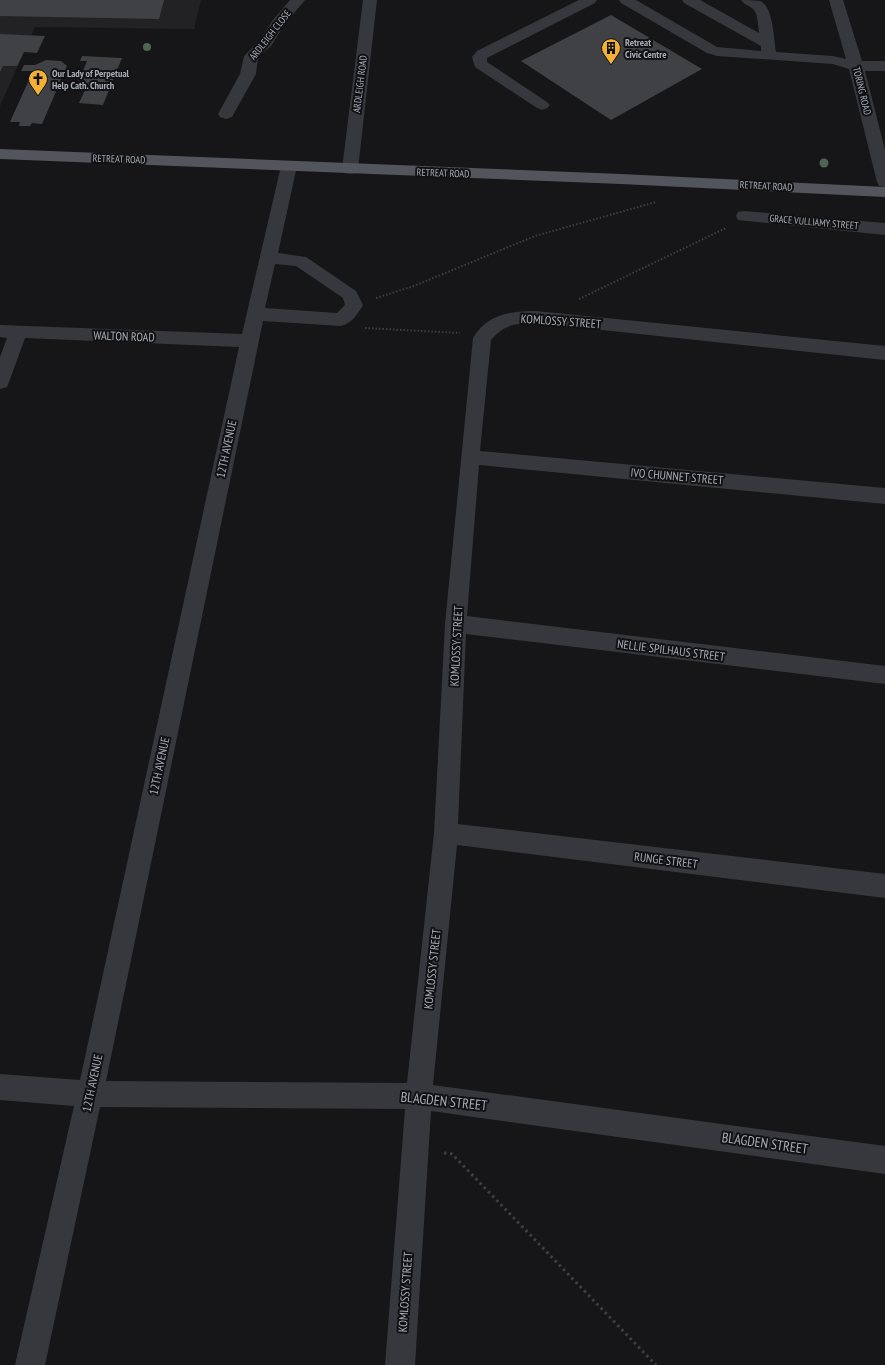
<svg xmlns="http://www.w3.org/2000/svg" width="885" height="1365" viewBox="0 0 885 1365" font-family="'PT Sans Narrow',sans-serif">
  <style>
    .built { fill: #222225 }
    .building { fill: #404145 }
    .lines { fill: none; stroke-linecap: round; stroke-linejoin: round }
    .path-far1 { stroke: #3d3f44; stroke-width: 2; stroke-dasharray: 1.5 2; stroke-linecap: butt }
    .path { stroke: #3d3f44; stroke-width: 3; stroke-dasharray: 2.5 3.5; stroke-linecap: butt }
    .minor { fill: #37383d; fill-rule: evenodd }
    .major { fill: #53555c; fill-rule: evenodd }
    .tree { fill: #506452 }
    .labels { text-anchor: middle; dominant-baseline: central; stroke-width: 4; stroke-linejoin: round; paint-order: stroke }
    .far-street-label { font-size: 10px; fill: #a8adb8; stroke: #111113 }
    .far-poi-label { font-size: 10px; font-weight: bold; fill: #a8adb8; stroke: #111113; text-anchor: start }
    .street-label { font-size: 12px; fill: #a8adb8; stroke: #111113 }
    .near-street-label { font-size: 14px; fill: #a8adb8; stroke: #111113 }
  </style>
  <rect width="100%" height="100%" fill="#161618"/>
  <path class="built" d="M0 0H201L194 29 35 27 0 106Z"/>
  <g class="building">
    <path d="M0 0H164L159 19 0 16Z"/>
    <path d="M611 15 702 69 611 120 521 61Z"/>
    <path d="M0 34 45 36 37 53 24 52 17 66H3L0 72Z"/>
    <path d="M82 56 122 58 103 105 79 103 85 90H75L87 61H80Z"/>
    <path d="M46 60 61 61 67 66 42 124 32 123 30 126H19L20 122H10L33 71H21L24 65H35Z"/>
  </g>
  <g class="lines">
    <g class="path-far1">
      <path d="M376 298 414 286 535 236 656 202"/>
      <path d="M579 299 726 228"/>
      <path d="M365 328 460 333"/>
    </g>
    <path class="path" d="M444 1153 452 1154 656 1365"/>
    <g class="minor">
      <path d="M290 0H305L284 25 271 46 258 57 256 74 232 117 226 119 220 117 218 114 240 74 244 56 260 40 273 20Z"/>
      <path d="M363 0H377L358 169 356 173 350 174 344 173 342 169Z"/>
      <path d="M579 0H597L595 3 487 58V62L547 102 550 105 547 108 542 110 537 108 475 67 472 57 477 51Z"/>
      <path d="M619 0H636L717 47 761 51V46L684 3 682 0H700L759 33C758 25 758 12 752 8 747 5 744 4 741 0 747 0 754 0 760 1 773 5 774 40 776 52L833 56 846 59 829 0H843L862 61H885V71H865L885 150V187L879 186 877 182 849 69 833 64 717 56 707 53 621 3Z"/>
      <path d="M289 161 295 162 297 166 278 253 306 257 356 291 363 305C357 315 352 323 341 326L263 321 106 1081 407 1083 434 833 445 624 473 338C487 314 510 311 536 311L885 346V360L536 323C515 324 506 323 491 340L480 451 885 488V504L479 465 467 616 885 666V684L466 634 458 824 885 874V898L457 845 433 1085 885 1146V1174L431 1111 415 1365H385L405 1109 100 1107 45 1365H15L74 1106 0 1100V1074L80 1080 239 347 25 338 9 382 7 387 0 389V357L7 338 0 337V325L242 334 281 166 283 162ZM275 264 296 266 343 298 345 305 337 313 265 308Z"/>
      <path d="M744 211 885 223V235L738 220 736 216 738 212Z"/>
    </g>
    <path class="major" d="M0 149 621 174 885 187V197L621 184 0 159Z"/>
  </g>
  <g class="tree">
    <circle cx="147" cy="47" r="4"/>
    <circle cx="824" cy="163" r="4.5"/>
  </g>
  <defs>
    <symbol id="building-pin" viewBox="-11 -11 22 30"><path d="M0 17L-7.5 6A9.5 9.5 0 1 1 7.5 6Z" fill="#f2b134" stroke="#111113"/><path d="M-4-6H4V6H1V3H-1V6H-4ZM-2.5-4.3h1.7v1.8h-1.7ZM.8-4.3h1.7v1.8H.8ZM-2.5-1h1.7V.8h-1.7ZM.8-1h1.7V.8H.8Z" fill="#111"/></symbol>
    <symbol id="church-pin" viewBox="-11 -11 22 30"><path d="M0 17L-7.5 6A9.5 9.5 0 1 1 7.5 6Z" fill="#f2b134" stroke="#111113"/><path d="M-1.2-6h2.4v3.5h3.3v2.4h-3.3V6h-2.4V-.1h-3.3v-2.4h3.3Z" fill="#111"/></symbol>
  </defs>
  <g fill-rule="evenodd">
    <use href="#building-pin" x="600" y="37" width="22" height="30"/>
    <use href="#church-pin" x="27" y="68" width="22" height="30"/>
  </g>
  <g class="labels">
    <g class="far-street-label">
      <text transform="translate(270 35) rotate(-52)">ARDLEIGH CLOSE</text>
      <text transform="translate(360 84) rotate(-83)">ARDLEIGH ROAD</text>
      <text transform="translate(862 91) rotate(76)">TORING ROAD</text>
      <text transform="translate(119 159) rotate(2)">RETREAT ROAD</text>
      <text transform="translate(443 173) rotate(2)">RETREAT ROAD</text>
      <text transform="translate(766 186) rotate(3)">RETREAT ROAD</text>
      <text transform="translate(814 222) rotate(5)">GRACE VULLIAMY STREET</text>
    </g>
    <g class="far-poi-label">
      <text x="625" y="42">Retreat<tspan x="625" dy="12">Civic Centre</tspan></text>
      <text x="52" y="73">Our Lady of Perpetual<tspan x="52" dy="12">Help Cath. Church</tspan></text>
    </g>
    <g class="street-label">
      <text transform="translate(561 321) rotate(4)">KOMLOSSY STREET</text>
      <text transform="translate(124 336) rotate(2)">WALTON ROAD</text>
      <text transform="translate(226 449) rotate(-78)">12TH AVENUE</text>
      <text transform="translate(677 476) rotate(5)">IVO CHUNNET STREET</text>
      <text transform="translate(456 646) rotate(-87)">KOMLOSSY STREET</text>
      <text transform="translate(671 650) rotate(7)">NELLIE SPILHAUS STREET</text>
      <text transform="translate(159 766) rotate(-78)">12TH AVENUE</text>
      <text transform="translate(666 860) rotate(7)">RUNGE STREET</text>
      <text transform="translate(432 969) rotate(-84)">KOMLOSSY STREET</text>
      <text transform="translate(92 1083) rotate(-78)">12TH AVENUE</text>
      <text transform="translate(405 1292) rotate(-86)">KOMLOSSY STREET</text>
    </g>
    <g class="near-street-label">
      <text transform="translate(444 1101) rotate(6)">BLAGDEN STREET</text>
      <text transform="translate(765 1143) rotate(8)">BLAGDEN STREET</text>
    </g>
  </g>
</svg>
